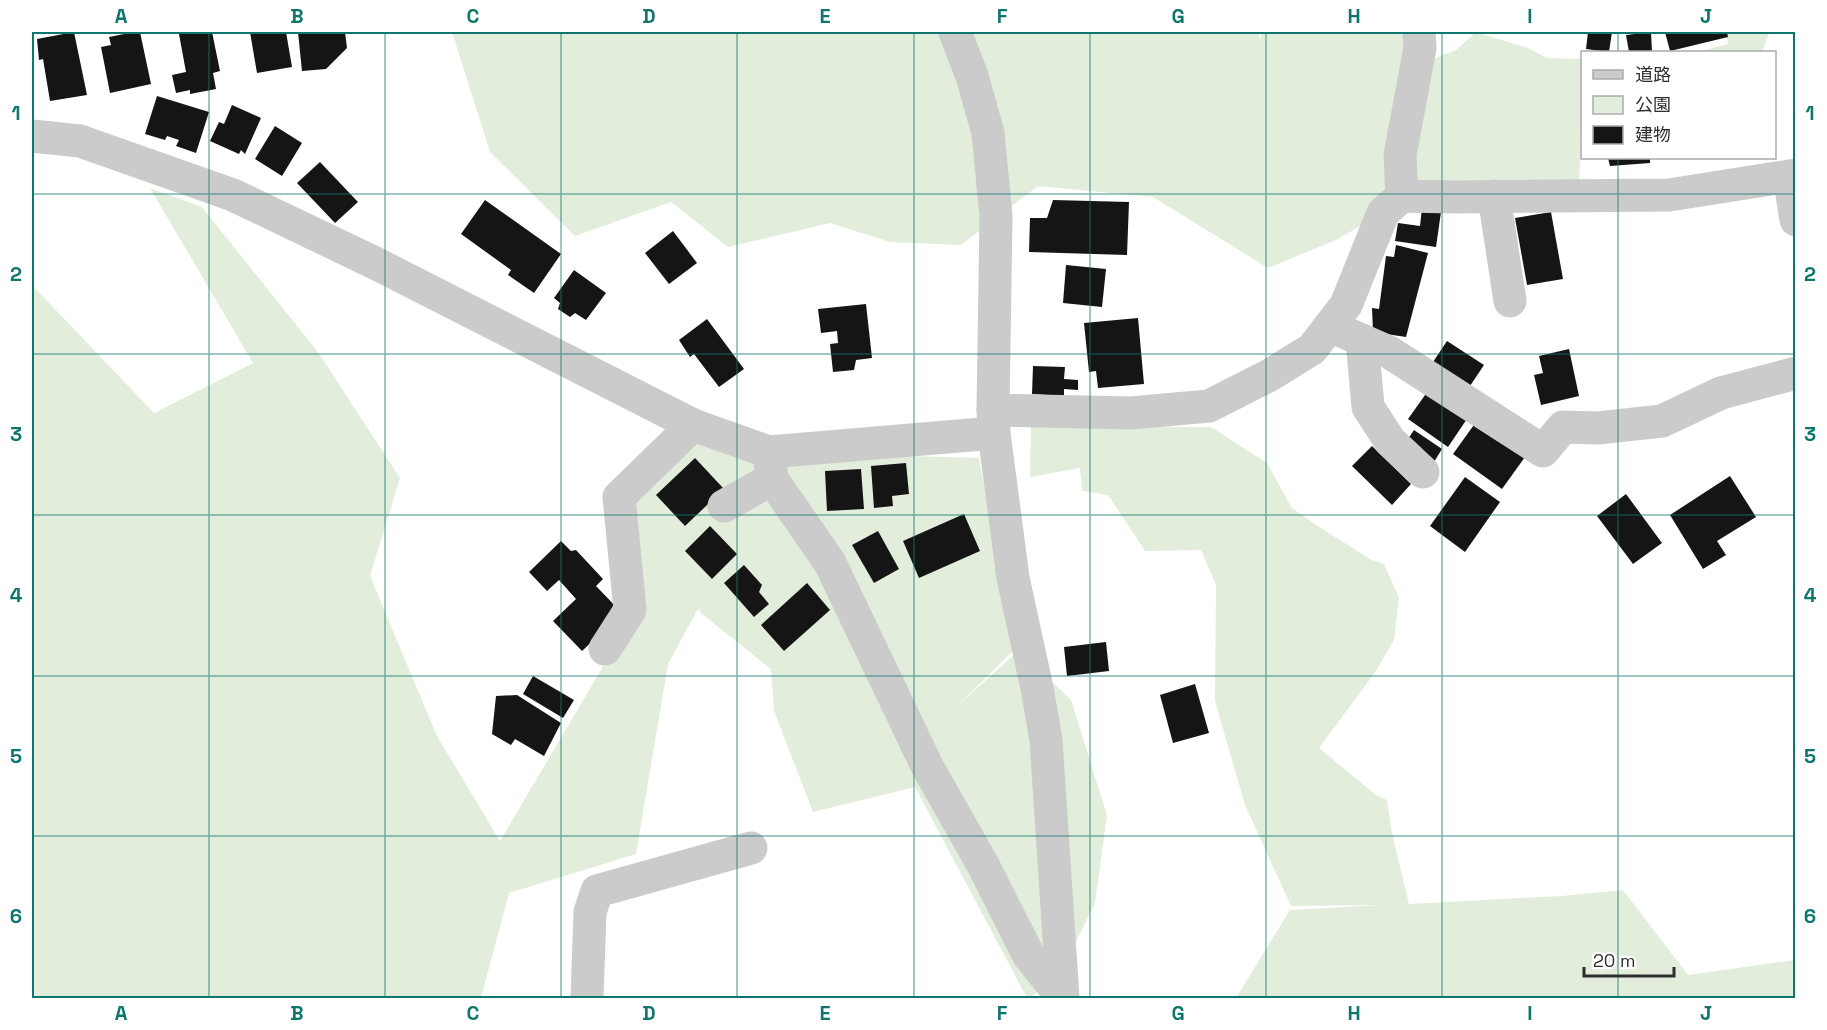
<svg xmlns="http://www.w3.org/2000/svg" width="1827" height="1030" viewBox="0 0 1827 1030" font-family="'Space Grotesk','Noto Sans JP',sans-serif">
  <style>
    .green { fill: #e2eddb }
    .building { fill: #151515 }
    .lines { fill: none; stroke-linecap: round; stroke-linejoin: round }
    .minor { stroke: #cbcbcb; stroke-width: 33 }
    .grid { fill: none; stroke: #0f766e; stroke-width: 1.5; stroke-opacity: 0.55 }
    .neatline { fill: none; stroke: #0f766e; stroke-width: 2 }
    .grid-label { font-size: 20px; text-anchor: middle; font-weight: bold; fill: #0f766e }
  </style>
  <rect width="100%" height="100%" fill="#fff"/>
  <g class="green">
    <path d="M452 32H1258L1262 44 1260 32H1420L1383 213 1336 240 1268 268 1153 197 1038 186 961 245 890 242 830 223 728 247 671 202 575 236 490 152Z"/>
    <path d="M1476 32 1528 48 1547 58 1582 59V124H1581L1579 193H1403L1422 63 1456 50Z"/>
    <path d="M1726 32H1769V34L1762 52H1698L1728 44Z"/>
    <path d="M150 188 202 207 318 352 400 478 370 576 437 736 500 841 601 670 637 608 621 494 688 429 769 452 979 458 1015 649 954 709 1019 650 1071 700 1107 815 1095 903 1061 972 1030 998H1027L915 787 813 812 774 711 771 669 702 614 698 609 668 664 636 854 509 893 481 998H32V285L154 413 253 363Z"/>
    <path d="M1031 426 1211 427 1267 463 1292 508 1313 523 1370 559 1384 564 1399 598 1394 640 1376 671 1319 748 1376 795 1387 800 1392 833 1409 904 1561 896 1623 890 1688 975 1795 960V998H1236L1290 910 1380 905 1291 906 1245 805 1215 701 1216 585 1201 550 1145 551 1108 495 1082 491 1080 468 1030 477Z"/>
  </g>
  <g class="building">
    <path d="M74 32 87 95 50 101 43 59 39 60 37 39Z"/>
    <path d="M134 32H140L151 84 110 93 101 47 111 45 109 37Z"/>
    <path d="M191 32H212L220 71 213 73 216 89 190 94V90L176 93 172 75 186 72 179 34Z"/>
    <path d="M250 32H286L292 67 257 73Z"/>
    <path d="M298 32H345L347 48 326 69 302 71Z"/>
    <path d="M1588 32H1612L1609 52 1586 49Z"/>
    <path d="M1651 32 1652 52H1629L1626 35Z"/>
    <path d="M1665 32H1727L1728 37 1670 51Z"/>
    <path d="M157 96 209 112 196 153 176 146 179 140 167 136 165 140 145 134Z"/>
    <path d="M232 105 261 118 245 154 241 150 239 154 210 141 219 122 224 124Z"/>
    <path d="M275 126 302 143 282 176 255 159Z"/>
    <path d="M1608 158H1650V163L1610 166Z"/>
    <path d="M320 162 358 202 335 223 297 183Z"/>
    <path d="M485 200 561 254 534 293 508 275 511 270 461 234Z"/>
    <path d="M1053 200 1129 202 1127 255 1029 252 1030 218H1047Z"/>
    <path d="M1422 208 1441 212 1436 247 1395 241 1398 223 1420 226Z"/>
    <path d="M1551 212 1563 279 1527 285 1515 218Z"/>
    <path d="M673 231 697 263 669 284 645 253Z"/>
    <path d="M1396 245 1428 253 1406 337 1373 332 1372 308 1379 309 1386 256 1394 257Z"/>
    <path d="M1066 265 1106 269 1102 307 1063 303Z"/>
    <path d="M574 270 606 293 586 320 575 313 570 317 558 309 560 303 554 298Z"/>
    <path d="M866 304 872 358 856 360 854 370 833 372 830 344 838 343 837 331 821 333 818 309Z"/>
    <path d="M1138 318 1144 384 1098 388 1096 371 1089 372 1084 323Z"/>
    <path d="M707 319 744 369 719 387 694 354 690 357 679 340Z"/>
    <path d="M1447 341 1484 365 1470 386 1433 362Z"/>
    <path d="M1569 349 1579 396 1541 405 1534 375 1543 373 1539 356Z"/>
    <path d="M1033 366 1065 367 1064 379 1078 380V390L1064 389V396L1032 394Z"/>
    <path d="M1430 388 1469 416 1448 447 1408 419Z"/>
    <path d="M1476 422 1525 457 1502 489 1453 454Z"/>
    <path d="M1414 430 1442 449 1434 462 1406 442Z"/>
    <path d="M1372 446 1411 484 1392 505 1352 466Z"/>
    <path d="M695 458 724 489 685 526 656 495Z"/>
    <path d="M906 463 909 494 892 496 893 506 874 508 871 466Z"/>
    <path d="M861 469 864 509 827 511 825 471Z"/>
    <path d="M1730 476 1756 517 1717 541 1726 555 1703 569 1670 515Z"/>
    <path d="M1465 477 1500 502 1465 552 1430 526Z"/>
    <path d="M1626 494 1662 543 1633 564 1597 516Z"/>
    <path d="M964 514 980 551 919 578 903 541Z"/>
    <path d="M710 526 737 554 712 579 685 551Z"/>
    <path d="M878 531 899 569 874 583 852 545Z"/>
    <path d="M561 541 571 551 576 550 603 579 596 586 622 613 582 651 553 621 576 599 559 580 547 591 529 572Z"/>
    <path d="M744 565 762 585 759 592 769 604 754 617 724 583Z"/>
    <path d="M807 583 830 610 784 651 761 625Z"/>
    <path d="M1106 642 1109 671 1067 676 1064 647Z"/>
    <path d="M533 676 574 700 563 718 523 694Z"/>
    <path d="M1195 684 1209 733 1173 743 1160 695Z"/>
    <path d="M517 695 561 723 544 756 515 739 511 745 492 734 496 696Z"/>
  </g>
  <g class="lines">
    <g class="minor">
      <path d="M955 32 972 76 988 133 996 216 993 410 994 433 1013 578 1037 688 1046 740 1063 998"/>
      <path d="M32 136 80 141 233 195 377 264 693 425 769 452 994 433"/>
      <path d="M1789 176 1796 220"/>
      <path d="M1402 196 1400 155 1420 48 1419 32"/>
      <path d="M1494 196 1510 301"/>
      <path d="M1330 326 1389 352 1543 451 1563 427 1598 428 1662 421 1721 393 1796 373"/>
      <path d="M1362 340 1368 407 1390 441 1423 472"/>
      <path d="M993 410 1131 413 1209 406 1270 375 1312 349 1346 305 1383 213 1402 196 1453 197 1669 195 1796 175"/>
      <path d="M769 452 772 479 830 563 927 766 983 865 1029 956 1062 997 1061 998"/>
      <path d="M724 506 772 479"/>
      <path d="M605 649 630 610 619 497 693 425"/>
      <path d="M587 998 590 912 597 891 751 848"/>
    </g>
  </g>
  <path class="grid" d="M209 32V998M385 32V998M561 32V998M737 32V998M914 32V998M1090 32V998M1266 32V998M1442 32V998M1618 32V52M1618 158V998M32 194H1796M32 354H1796M32 515H1796M32 676H1796M32 836H1796"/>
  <rect width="1827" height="1030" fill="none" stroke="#ffffff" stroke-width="66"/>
  <rect x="1581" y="51" width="195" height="108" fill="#ffffff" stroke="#ababab" stroke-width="1.5"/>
  <rect x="1593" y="70" width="30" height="9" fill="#cbcbcb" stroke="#ababab" stroke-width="1.5"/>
  <text x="1635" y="81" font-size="18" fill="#2e2e2e">道路</text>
  <rect x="1593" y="96" width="30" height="18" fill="#e2eddb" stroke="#ababab" stroke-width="1.5"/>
  <text x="1635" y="111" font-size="18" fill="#2e2e2e">公園</text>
  <rect x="1593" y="126" width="30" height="18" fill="#151515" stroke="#ababab" stroke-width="1.5"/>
  <text x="1635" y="141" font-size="18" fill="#2e2e2e">建物</text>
  <path d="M1584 967v9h90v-9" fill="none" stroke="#2e2e2e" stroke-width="3"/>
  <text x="1593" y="967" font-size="18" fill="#2e2e2e" stroke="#ffffff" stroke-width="4.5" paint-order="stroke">20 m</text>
  <rect x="33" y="33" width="1761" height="964" class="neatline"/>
  <g class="grid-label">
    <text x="121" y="23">A</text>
    <text x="297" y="23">B</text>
    <text x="473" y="23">C</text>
    <text x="649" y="23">D</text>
    <text x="825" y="23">E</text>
    <text x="1002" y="23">F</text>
    <text x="1178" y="23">G</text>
    <text x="1354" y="23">H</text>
    <text x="1530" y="23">I</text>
    <text x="1706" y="23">J</text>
    <text x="16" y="120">1</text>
    <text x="1810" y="120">1</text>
    <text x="16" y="281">2</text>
    <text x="1810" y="281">2</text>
    <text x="16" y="441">3</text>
    <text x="1810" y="441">3</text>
    <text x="16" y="602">4</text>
    <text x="1810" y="602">4</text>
    <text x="16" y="763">5</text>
    <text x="1810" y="763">5</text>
    <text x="16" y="923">6</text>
    <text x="1810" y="923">6</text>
    <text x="121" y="1020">A</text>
    <text x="297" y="1020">B</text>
    <text x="473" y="1020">C</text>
    <text x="649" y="1020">D</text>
    <text x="825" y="1020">E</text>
    <text x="1002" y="1020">F</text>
    <text x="1178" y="1020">G</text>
    <text x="1354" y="1020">H</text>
    <text x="1530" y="1020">I</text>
    <text x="1706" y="1020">J</text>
  </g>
</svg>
